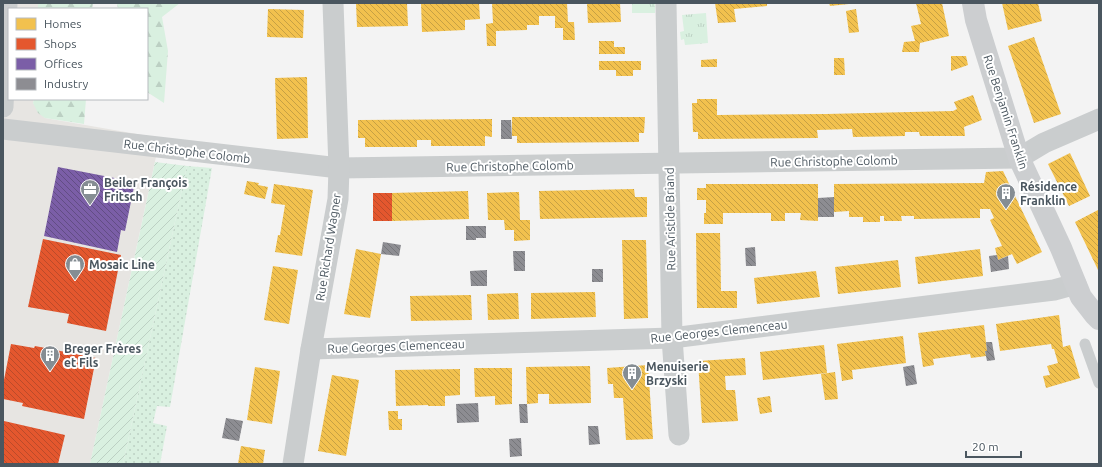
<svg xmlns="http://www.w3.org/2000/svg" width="1102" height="467" viewBox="0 0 1102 467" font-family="Ubuntu,sans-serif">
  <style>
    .commercial { fill: #e7e5e2 }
    .grass { fill: url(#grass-dots) }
    .forest { fill: url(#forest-firs) }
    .park { fill: url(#park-tufts) }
    .garden { fill: url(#garden-furrows) }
    .homes { fill: url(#homes-back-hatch) }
    .shops { fill: url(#shops-back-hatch) }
    .offices { fill: url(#offices-back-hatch) }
    .industry { fill: url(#industry-back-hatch) }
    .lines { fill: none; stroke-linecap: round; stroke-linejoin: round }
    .lane { stroke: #cacdce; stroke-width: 11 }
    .street { stroke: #cacdce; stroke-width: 21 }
    .secondary { stroke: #ccced0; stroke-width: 22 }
    .labels { text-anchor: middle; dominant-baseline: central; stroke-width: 4; stroke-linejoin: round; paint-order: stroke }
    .street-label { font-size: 12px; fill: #4a565f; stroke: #fff }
    .poi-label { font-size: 12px; font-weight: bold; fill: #4a565f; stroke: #fff; text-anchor: start }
  </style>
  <defs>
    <pattern id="grass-dots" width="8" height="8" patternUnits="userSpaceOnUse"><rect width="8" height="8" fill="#d9f0e0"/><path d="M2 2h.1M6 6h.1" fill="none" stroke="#bcd0c3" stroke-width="1.8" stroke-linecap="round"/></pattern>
    <pattern id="forest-firs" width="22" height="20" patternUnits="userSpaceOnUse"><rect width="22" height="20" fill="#d9f0e0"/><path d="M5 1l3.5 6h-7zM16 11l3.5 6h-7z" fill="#bcd0c3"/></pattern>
    <pattern id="park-tufts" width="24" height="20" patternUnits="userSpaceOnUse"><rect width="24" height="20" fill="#d9f0e0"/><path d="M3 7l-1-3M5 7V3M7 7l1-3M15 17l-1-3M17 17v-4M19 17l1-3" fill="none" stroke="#bcd0c3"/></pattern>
    <pattern id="garden-furrows" width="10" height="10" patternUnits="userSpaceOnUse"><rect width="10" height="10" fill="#d9f0e0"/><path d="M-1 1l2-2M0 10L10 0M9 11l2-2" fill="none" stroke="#bcd0c3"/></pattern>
    <pattern id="homes-back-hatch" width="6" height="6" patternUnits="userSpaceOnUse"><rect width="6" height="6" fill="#f2c14e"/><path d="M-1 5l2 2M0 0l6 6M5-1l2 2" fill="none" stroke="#c6a044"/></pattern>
    <pattern id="shops-back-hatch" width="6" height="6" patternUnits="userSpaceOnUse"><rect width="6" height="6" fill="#e4572e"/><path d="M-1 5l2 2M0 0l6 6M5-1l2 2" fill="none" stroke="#bb4b2a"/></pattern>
    <pattern id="offices-back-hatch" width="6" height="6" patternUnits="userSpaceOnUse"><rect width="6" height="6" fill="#7b5ea7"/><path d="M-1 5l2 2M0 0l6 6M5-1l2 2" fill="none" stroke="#624d84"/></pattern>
    <pattern id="industry-back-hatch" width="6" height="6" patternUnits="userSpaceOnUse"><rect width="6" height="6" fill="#8d8d92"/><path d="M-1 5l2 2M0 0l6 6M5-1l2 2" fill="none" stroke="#75767a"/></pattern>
  </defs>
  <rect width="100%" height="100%" fill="#f3f3f3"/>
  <path class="commercial" d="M3 3H38V9H9V99H34L33 103 45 118 160 138 90 464H3Z"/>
  <path class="grass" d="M187 166 212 168 170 407 157 406 153 423 167 426 160 464H123Z"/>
  <g class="forest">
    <path d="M38 3H93L92 9H38Z"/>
    <path d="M117 3H180L162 17 168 51 164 103 147 92V9H118Z"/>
    <path d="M34 99H86L84 124 45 118 38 113 33 103Z"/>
  </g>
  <g class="park">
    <rect x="632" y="3" width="23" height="10"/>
    <path d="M706 13 708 43 685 45 684 39 681 40 680 32 684 31 682 15Z"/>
  </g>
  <path class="garden" d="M155 162 187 166 123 464H90Z"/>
  <g class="homes">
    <path d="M356 3H407L408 26 357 27Z"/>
    <path d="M421 3H479L480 19 465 20V30L422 32Z"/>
    <path d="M492 3H567L568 22H574L575 40H563V28H555V16H539V25H527V30L496 31V46H487L486 24 493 23Z"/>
    <path d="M587 3H620L621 22 588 23Z"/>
    <path d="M715 3H767V6L734 9 736 22 718 23Z"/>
    <path d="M829 3H849V4L830 6Z"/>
    <path d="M916 3H942L949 36 920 43 919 52H902L904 42 915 41 911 26 921 24Z"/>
    <path d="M1002 3H1038L1042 21 1008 30Z"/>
    <path d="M268 9 304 10 303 38 267 37Z"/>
    <path d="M856 9 859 32 849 33 846 11Z"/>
    <path d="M1034 37 1061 114 1034 123 1008 46Z"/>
    <path d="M599 41H614V47H625V54H599Z"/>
    <path d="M951 56H966L968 65 951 71Z"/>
    <path d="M834 58H844L845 75H834Z"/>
    <path d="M717 59V67H701V60Z"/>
    <path d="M599 61H641V70H633V76H616V70H599Z"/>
    <path d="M307 77 308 138 277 139 275 78Z"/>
    <path d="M973 95 982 120 964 127 965 136H920L919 132H905V136L853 137 852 129 817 130 818 138 698 139V132H693L692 103H697V99H717V115L826 114 953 111 957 109 954 102Z"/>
    <path d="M512 117H645L644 133H639V142L517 143V136H512Z"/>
    <path d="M492 119V137L485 136V146H431V140H417V147H365V138H358V120Z"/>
    <path d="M1070 153 1090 196 1069 206 1048 164Z"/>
    <path d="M1003 171 1042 252 1017 264 1012 254 998 260 995 248 1002 246 990 220 994 218 990 209H980V218L914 219V216H901L902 221H884V216H880V222H863V217H849V211L834 212V184L984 183 986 172Z"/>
    <path d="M247 181 259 183 258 185 268 187 265 199 244 194Z"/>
    <path d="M274 184 313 190 302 256 275 252 278 235H280L285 205 271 203Z"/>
    <path d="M706 184H818V221L800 220 801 213H785V221H771V213H723V224H704V213H706V200H697V188H706Z"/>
    <path d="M634 189 635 197H647V217L540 219 539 191Z"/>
    <path d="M468 191 469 219 392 221V193Z"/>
    <path d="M519 192 520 220H530V240L514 241V230H505L504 220H488L487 193Z"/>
    <path d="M1098 210 1099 212V272L1075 222Z"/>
    <path d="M696 233H720L721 291H737V308H697Z"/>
    <path d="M622 240H646L648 318 624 319Z"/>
    <path d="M356 249 381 254 370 318 344 314Z"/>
    <path d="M980 249 983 276 918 284 915 257Z"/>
    <path d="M898 260 901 287 838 294 835 267Z"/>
    <path d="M273 266 298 270 289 324 264 320Z"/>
    <path d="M816 271 820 297 757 304 754 278Z"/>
    <path d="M595 292 596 317 531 319V293Z"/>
    <path d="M518 293 519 319 488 320 487 294Z"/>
    <path d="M471 295 472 320 411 321 410 296Z"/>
    <path d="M1059 315 1063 347 1070 345 1080 378 1046 388 1043 376 1050 375 1047 366 1058 363 1054 349H1052L1051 344 1000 351 996 324Z"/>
    <path d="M984 325 987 351H985L986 356 971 358 970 354 933 359 934 365 923 367 918 333Z"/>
    <path d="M903 336 906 363 852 370 853 379 842 381 837 344Z"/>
    <path d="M824 345 827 373 763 380 760 352Z"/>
    <path d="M745 358 746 375 725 376 726 390H735L738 421 702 423 698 361Z"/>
    <path d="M648 365 653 439 626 440 623 398H614L613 384H608L607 368Z"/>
    <path d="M590 366 591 403 549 404V394H538V403L527 404 526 367Z"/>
    <path d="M255 367 280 371 272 424 247 420Z"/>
    <path d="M474 368H512V404L495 405V396L475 397Z"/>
    <path d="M460 369V395L445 396V406H428V405L396 406 395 370Z"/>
    <path d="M835 372 838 399 825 400 821 374Z"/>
    <path d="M332 375 359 380 346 456 318 451Z"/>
    <path d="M770 396 772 412 760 414 757 398Z"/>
    <path d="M388 411H398V419H402V430H389Z"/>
    <path d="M241 446 265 450 263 464H238Z"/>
  </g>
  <g class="shops">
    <rect x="373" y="193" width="19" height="28"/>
    <path d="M43 239 121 255 106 331 67 323 69 314 28 307Z"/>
    <path d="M11 344 34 348 35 346 96 358 84 419 22 406 23 403 3 399V385Z"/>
    <path d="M4 421 65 435 58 464 3 463V422Z"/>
  </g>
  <path class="offices" d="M58 167 135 182 125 231 121 230 117 252 44 236Z"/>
  <g class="industry">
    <path d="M501 120H511L512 139H501Z"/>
    <path d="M834 197V217H818V198Z"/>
    <path d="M466 226H486V238H476V240H466Z"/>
    <path d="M383 242 401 245 399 256 381 254Z"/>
    <path d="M755 247 756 266H746L745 248Z"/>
    <path d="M513 251H525V271H514Z"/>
    <path d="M997 255 998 260 1008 256 1009 269 991 272 989 256Z"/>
    <rect x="592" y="269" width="11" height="13"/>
    <path d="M487 270V286H471L470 271Z"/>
    <path d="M986 342H992L995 360 987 361 985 351H987Z"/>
    <path d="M914 365 917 384 906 386 903 367Z"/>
    <path d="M478 403 479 422 457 423 456 404Z"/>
    <path d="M519 404H527L528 423H520Z"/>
    <path d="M226 418 243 421 239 441 222 438Z"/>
    <path d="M588 426H598L600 444 589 445Z"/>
    <path d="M521 438 522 456 510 457 509 439Z"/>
  </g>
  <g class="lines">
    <path class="lane" d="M1085 344 1099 383"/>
    <g class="street">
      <path d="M666 3 672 338 679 435"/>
      <path d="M3 107 7 3"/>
      <path d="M3 129 339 168 1019 158 1044 143 1099 119"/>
      <path d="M311 349 672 338 1054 290 1076 284"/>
      <path d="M293 464 311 349 338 199 339 168 333 3"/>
    </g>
    <path class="secondary" d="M973 3 976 20 1019 158 1061 248 1081 297 1095 315 1099 319"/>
  </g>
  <defs>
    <symbol id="office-pin" viewBox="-11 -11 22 30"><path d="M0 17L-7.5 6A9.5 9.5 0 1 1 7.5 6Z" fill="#858d93" stroke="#fff"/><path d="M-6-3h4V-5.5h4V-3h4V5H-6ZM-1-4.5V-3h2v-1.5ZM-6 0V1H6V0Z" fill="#fff"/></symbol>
    <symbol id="building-pin" viewBox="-11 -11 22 30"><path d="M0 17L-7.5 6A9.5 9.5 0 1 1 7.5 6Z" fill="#858d93" stroke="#fff"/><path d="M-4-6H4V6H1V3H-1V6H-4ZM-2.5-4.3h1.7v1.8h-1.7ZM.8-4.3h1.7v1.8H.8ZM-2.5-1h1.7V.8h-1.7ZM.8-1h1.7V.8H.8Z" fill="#fff"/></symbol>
    <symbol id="shop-pin" viewBox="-11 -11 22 30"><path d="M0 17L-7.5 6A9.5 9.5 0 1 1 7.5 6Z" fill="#858d93" stroke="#fff"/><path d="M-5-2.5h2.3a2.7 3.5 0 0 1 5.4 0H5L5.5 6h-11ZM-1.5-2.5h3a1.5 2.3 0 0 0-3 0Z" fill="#fff"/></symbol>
  </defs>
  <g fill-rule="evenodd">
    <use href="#office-pin" x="79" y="178" width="22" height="30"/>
    <use href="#building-pin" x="995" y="182" width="22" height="30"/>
    <use href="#shop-pin" x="64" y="253" width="22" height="30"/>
    <use href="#building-pin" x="39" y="344" width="22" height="30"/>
    <use href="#building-pin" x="621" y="362" width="22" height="30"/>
  </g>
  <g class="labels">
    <g class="street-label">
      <text transform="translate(1006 112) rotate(72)">Rue Benjamin Franklin</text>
      <text transform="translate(187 151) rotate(7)">Rue Christophe Colomb</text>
      <text transform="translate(834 161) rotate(-1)">Rue Christophe Colomb</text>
      <text transform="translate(510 166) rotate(-1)">Rue Christophe Colomb</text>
      <text transform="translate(670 219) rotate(-91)">Rue Aristide Briand</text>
      <text transform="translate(328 247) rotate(-81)">Rue Richard Wagner</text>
      <text transform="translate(719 331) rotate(-6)">Rue Georges Clemenceau</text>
      <text transform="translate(396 346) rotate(-2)">Rue Georges Clemenceau</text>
    </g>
    <g class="poi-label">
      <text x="104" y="182">Beiler François<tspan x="104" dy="14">Fritsch</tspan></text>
      <text x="1020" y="186">Résidence<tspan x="1020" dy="14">Franklin</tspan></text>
      <text x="89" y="264">Mosaic Line</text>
      <text x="64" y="348">Breger Frères<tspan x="64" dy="14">et Fils</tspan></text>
      <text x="646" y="366">Menuiserie<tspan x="646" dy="14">Brzyski</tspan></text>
    </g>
  </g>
  <rect width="1102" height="467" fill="none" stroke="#4a565f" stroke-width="8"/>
  <rect x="8" y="8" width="140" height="92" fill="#ffffff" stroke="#b7bbbf"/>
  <rect x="16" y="18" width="20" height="12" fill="#f2c14e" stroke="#b7bbbf"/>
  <text x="44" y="28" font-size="12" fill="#4a565f">Homes</text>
  <rect x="16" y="38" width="20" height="12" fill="#e4572e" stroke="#b7bbbf"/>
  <text x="44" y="48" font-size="12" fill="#4a565f">Shops</text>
  <rect x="16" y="58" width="20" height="12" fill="#7b5ea7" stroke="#b7bbbf"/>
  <text x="44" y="68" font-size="12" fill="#4a565f">Offices</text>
  <rect x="16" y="78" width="20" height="12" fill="#8d8d92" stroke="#b7bbbf"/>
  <text x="44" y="88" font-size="12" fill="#4a565f">Industry</text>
  <path d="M966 451v6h55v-6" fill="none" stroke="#4a565f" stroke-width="2"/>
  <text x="972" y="451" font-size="12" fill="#4a565f" stroke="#ffffff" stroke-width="3" paint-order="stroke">20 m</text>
</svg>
